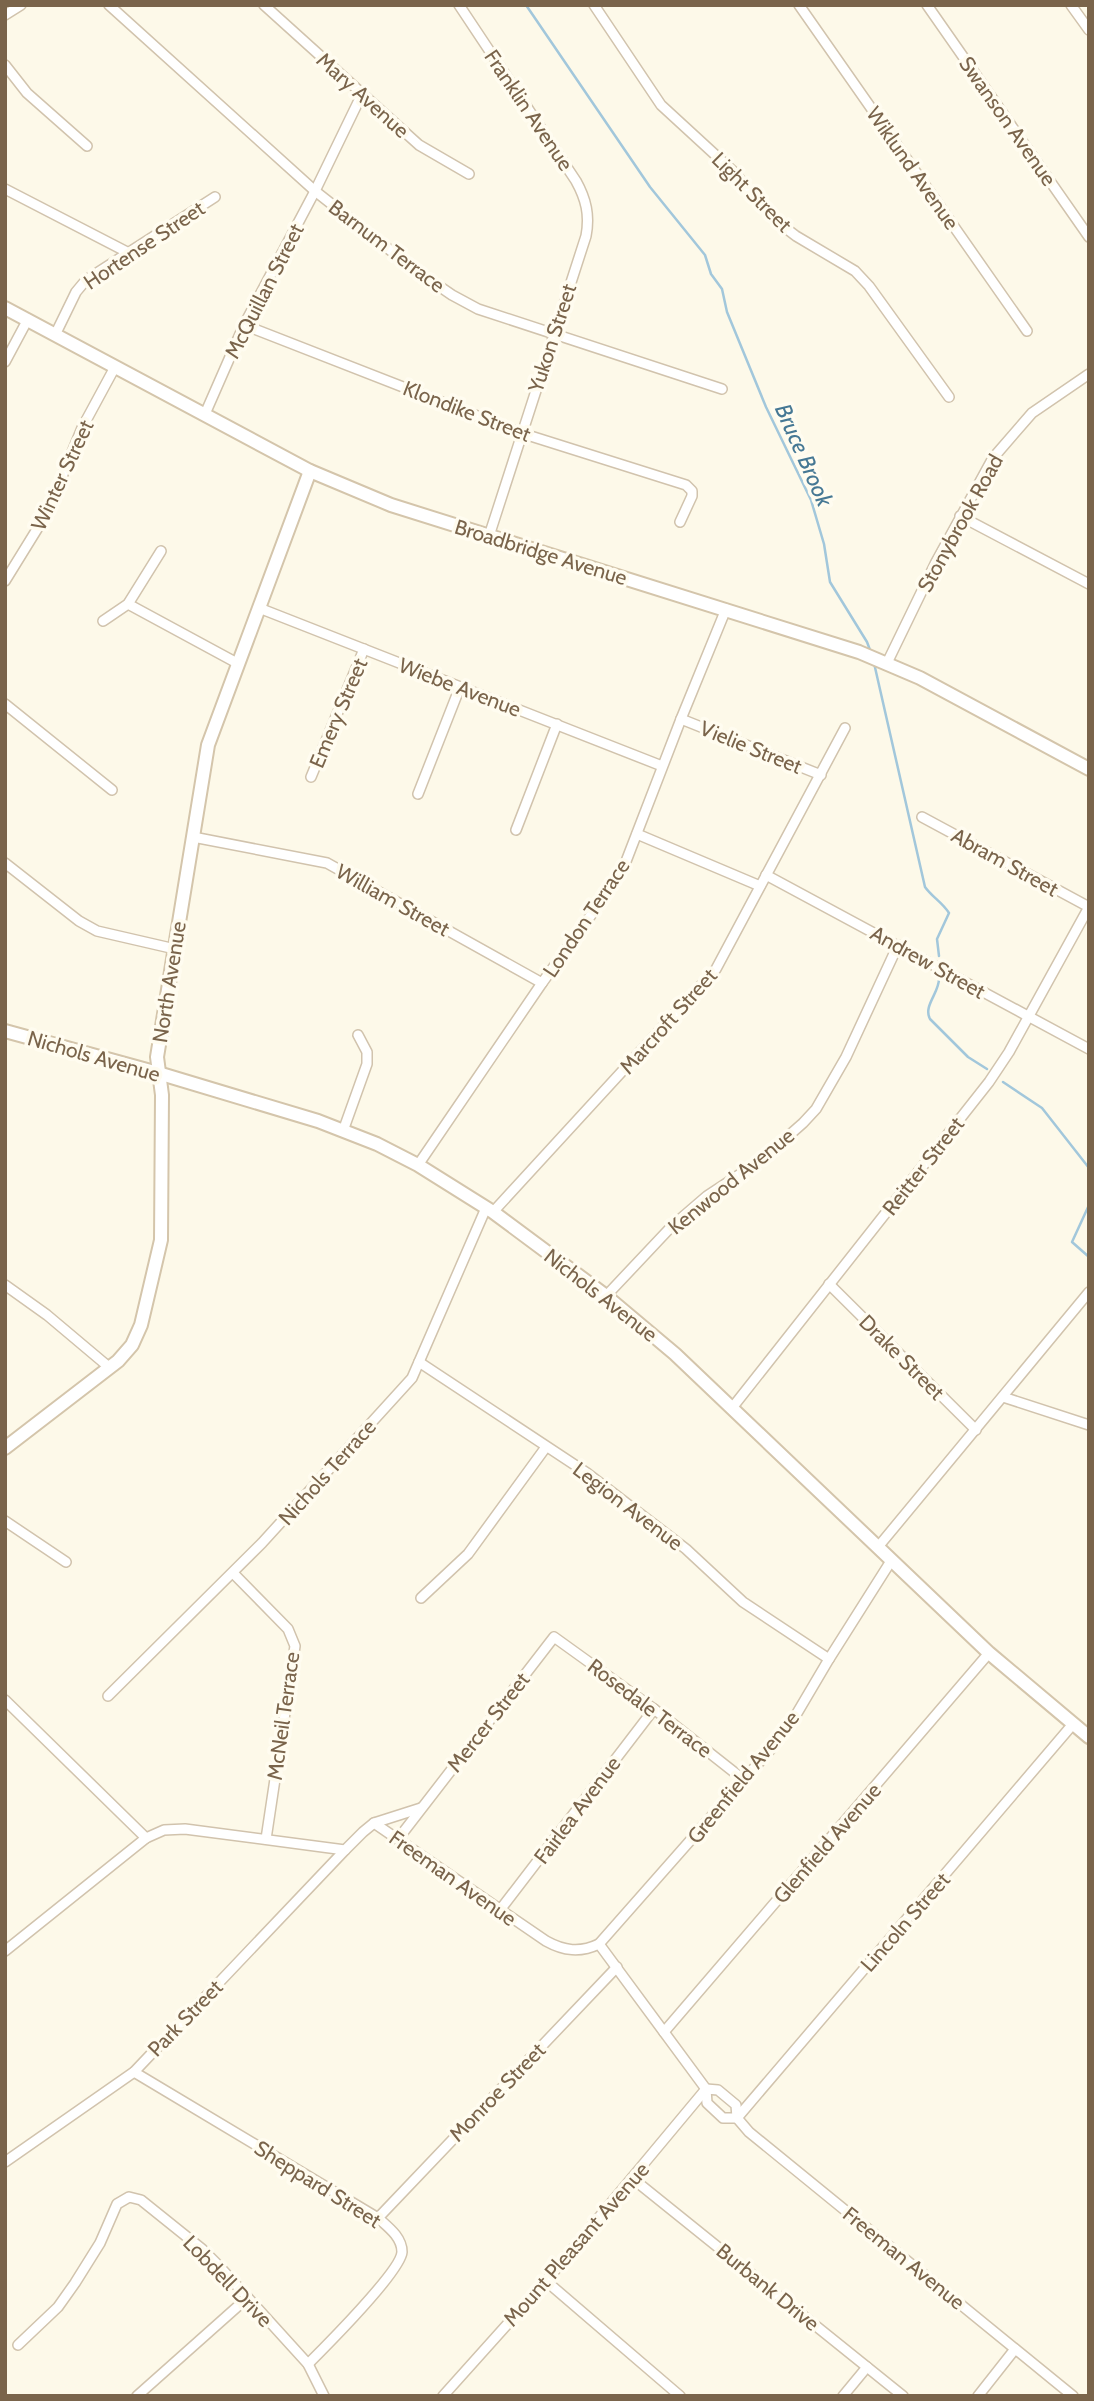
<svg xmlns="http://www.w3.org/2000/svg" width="1094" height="2401" viewBox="0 0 1094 2401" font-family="Cabin,sans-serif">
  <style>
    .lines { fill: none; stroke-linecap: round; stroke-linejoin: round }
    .stream { stroke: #a2c7db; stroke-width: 2.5 }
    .street-casing { stroke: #d1c3ad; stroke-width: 12 }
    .secondary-casing { stroke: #d4c5ab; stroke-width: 16 }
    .street { stroke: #fff; stroke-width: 9 }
    .secondary { stroke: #fff; stroke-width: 12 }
    .labels { text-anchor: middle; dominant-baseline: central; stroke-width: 7; stroke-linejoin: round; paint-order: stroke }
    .street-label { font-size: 21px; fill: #7a644b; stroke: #fffcf0 }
    .water-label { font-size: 23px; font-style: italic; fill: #467894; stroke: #fffcf0 }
  </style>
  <rect width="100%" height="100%" fill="#fdf9e9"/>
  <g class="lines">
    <g class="stream">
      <path d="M526 5 650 187 705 255 711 274 722 289 727 312 766 407 811 500 824 544 830 582 867 642 870 650"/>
      <path d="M874 663 925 887C932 897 942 902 949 913L937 939 939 956"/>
      <path d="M939 979C939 993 923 1006 930 1019L968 1057 987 1069"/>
      <path d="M1003 1082 1042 1108 1089 1168"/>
      <path d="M1089 1205 1072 1242 1089 1257"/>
    </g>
    <defs>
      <g id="street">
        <path d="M109 5 315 191 414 269 452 295 478 309 722 389"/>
        <path d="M264 5 419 145 469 174"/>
        <path d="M459 5 576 181C586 199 590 215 586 236L489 536"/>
        <path d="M594 5 661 105 735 173 758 202 779 223 796 236 855 271 869 286 949 397"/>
        <path d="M799 5 1027 331"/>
        <path d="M927 5 1089 237"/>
        <path d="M1071 5 1089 30"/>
        <path d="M5 15 21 5"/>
        <path d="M5 65 27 93 87 146"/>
        <path d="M5 189 129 253"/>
        <path d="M244 325 521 433 686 485 692 491V496L680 522"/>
        <path d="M56 333 76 292 86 280 215 197"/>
        <path d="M5 362 28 319"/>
        <path d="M205 414 244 325 315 191 362 94"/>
        <path d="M960 516 1089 584"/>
        <path d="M5 581 47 513 82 428 115 367"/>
        <path d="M128 604 237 663"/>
        <path d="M259 608 662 766"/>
        <path d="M103 621 128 604 161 551"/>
        <path d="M887 663 935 564 993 458 1032 413 1089 374"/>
        <path d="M5 704 112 790"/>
        <path d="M681 719 821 775"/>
        <path d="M311 777 364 649"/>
        <path d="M418 794 460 687"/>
        <path d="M922 817 1089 907"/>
        <path d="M516 830 557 724"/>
        <path d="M637 834 760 886"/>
        <path d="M193 837 327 863 542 983"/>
        <path d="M5 863 79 921 97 931 175 949"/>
        <path d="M766 875 1089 1049"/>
        <path d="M343 1131 367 1064V1052L358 1035"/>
        <path d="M418 1165 542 983 612 886 625 864 681 719 726 609"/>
        <path d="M493 1212 716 969 845 728"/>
        <path d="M829 1284 976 1430"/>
        <path d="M5 1285 47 1315 110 1368"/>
        <path d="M606 1296 671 1227 707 1196 760 1161 803 1123 816 1109 846 1057 898 945"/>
        <path d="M419 1362 587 1473 686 1549 743 1602 829 1659"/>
        <path d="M1003 1397 1089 1425"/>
        <path d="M732 1408 989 1082 1009 1052 1089 907"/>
        <path d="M5 1521 66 1562"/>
        <path d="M878 1547 1089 1292"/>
        <path d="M233 1573 288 1629 295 1646 266 1839"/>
        <path d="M421 1598 468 1554 546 1447"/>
        <path d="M108 1696 262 1543 412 1378 486 1208"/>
        <path d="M5 1700 146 1838"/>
        <path d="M374 1823 421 1808"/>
        <path d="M398 1839 554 1637 654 1709 744 1780"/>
        <path d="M500 1910 654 1709"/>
        <path d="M599 1944 770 1750 793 1720 829 1659 891 1561"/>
        <path d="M5 1951 146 1838 164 1830 185 1829 345 1850 363 1832 374 1823 546 1941C564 1951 580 1953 599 1944L706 2089 707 2103 723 2118H737"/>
        <path d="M664 2032 989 1653"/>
        <path d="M134 2072 378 2218C388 2227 402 2237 402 2252 401 2271 325 2347 308 2364"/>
        <path d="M706 2089 718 2090 736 2105 737 2118 749 2132 1073 2396"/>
        <path d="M737 2118 1073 1724"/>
        <path d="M5 2162 134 2072 345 1850"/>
        <path d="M632 2178 903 2396"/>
        <path d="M378 2218 617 1967"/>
        <path d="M546 2281 680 2396"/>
        <path d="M18 2345 58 2307 75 2283 100 2243 117 2204 129 2197 141 2200 202 2249 219 2266 308 2364 324 2396"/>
        <path d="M137 2396 246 2299"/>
        <path d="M443 2396 546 2281 706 2089"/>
        <path d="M843 2396 867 2367"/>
        <path d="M978 2396 1015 2349"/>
      </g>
      <g id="secondary">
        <path d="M5 308 310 471 391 505 859 652 920 678 1089 769"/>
        <path d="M5 1031 158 1073 318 1121 377 1144 418 1165 493 1212 606 1296 675 1354 989 1653 1089 1737"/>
        <path d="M5 1448 118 1361 132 1345 141 1325 161 1240 162 1095 157 1057 208 745 310 471"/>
      </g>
    </defs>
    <use href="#street" class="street-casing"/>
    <use href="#secondary" class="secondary-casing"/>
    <use href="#street" class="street"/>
    <use href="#secondary" class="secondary"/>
  </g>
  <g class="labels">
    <g class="street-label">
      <text transform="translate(363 95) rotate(42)">Mary Avenue</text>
      <text transform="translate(529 110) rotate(56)">Franklin Avenue</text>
      <text transform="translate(1008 121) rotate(55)">Swanson Avenue</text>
      <text transform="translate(913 168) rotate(55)">Wiklund Avenue</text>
      <text transform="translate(752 192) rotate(45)">Light Street</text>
      <text transform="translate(144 245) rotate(-34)">Hortense Street</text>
      <text transform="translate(387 246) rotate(37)">Barnum Terrace</text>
      <text transform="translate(264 291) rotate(-63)">McQuillan Street</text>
      <text transform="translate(552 338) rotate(-72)">Yukon Street</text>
      <text transform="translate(467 411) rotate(21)">Klondike Street</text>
      <text transform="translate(62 475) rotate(-65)">Winter Street</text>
      <text transform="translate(960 523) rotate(-61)">Stonybrook Road</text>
      <text transform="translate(541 552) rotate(17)">Broadbridge Avenue</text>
      <text transform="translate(460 687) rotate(21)">Wiebe Avenue</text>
      <text transform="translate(338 713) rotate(-67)">Emery Street</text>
      <text transform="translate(751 747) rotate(22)">Vielie Street</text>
      <text transform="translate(1005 862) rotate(29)">Abram Street</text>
      <text transform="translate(393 900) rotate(29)">William Street</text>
      <text transform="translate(586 918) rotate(-56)">London Terrace</text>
      <text transform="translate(928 962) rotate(29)">Andrew Street</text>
      <text transform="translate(169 982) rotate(-81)">North Avenue</text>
      <text transform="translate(668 1021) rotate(-48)">Marcroft Street</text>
      <text transform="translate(94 1056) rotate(16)">Nichols Avenue</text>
      <text transform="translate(923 1166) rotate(-52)">Reitter Street</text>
      <text transform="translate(731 1181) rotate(-39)">Kenwood Avenue</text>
      <text transform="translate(601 1295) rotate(38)">Nichols Avenue</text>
      <text transform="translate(902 1357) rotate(45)">Drake Street</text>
      <text transform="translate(327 1472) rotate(-48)">Nichols Terrace</text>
      <text transform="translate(628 1506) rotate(37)">Legion Avenue</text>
      <text transform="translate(650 1708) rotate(37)">Rosedale Terrace</text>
      <text transform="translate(283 1716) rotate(-82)">McNeil Terrace</text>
      <text transform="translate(488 1722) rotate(-52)">Mercer Street</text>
      <text transform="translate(743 1777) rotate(-51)">Greenfield Avenue</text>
      <text transform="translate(577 1810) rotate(-53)">Fairlea Avenue</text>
      <text transform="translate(827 1843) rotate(-49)">Glenfield Avenue</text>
      <text transform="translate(453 1878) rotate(35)">Freeman Avenue</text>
      <text transform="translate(905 1922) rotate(-49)">Lincoln Street</text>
      <text transform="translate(185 2018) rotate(-46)">Park Street</text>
      <text transform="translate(497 2092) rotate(-46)">Monroe Street</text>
      <text transform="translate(318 2184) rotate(32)">Sheppard Street</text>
      <text transform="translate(576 2244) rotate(-49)">Mount Pleasant Avenue</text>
      <text transform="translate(904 2258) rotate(39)">Freeman Avenue</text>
      <text transform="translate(228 2281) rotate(46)">Lobdell Drive</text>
      <text transform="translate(768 2287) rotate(39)">Burbank Drive</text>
    </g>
    <g class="water-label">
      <text transform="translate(804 455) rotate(66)">Bruce Brook</text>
    </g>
  </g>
  <rect width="1094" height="2401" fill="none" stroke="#7a644b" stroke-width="14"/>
</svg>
